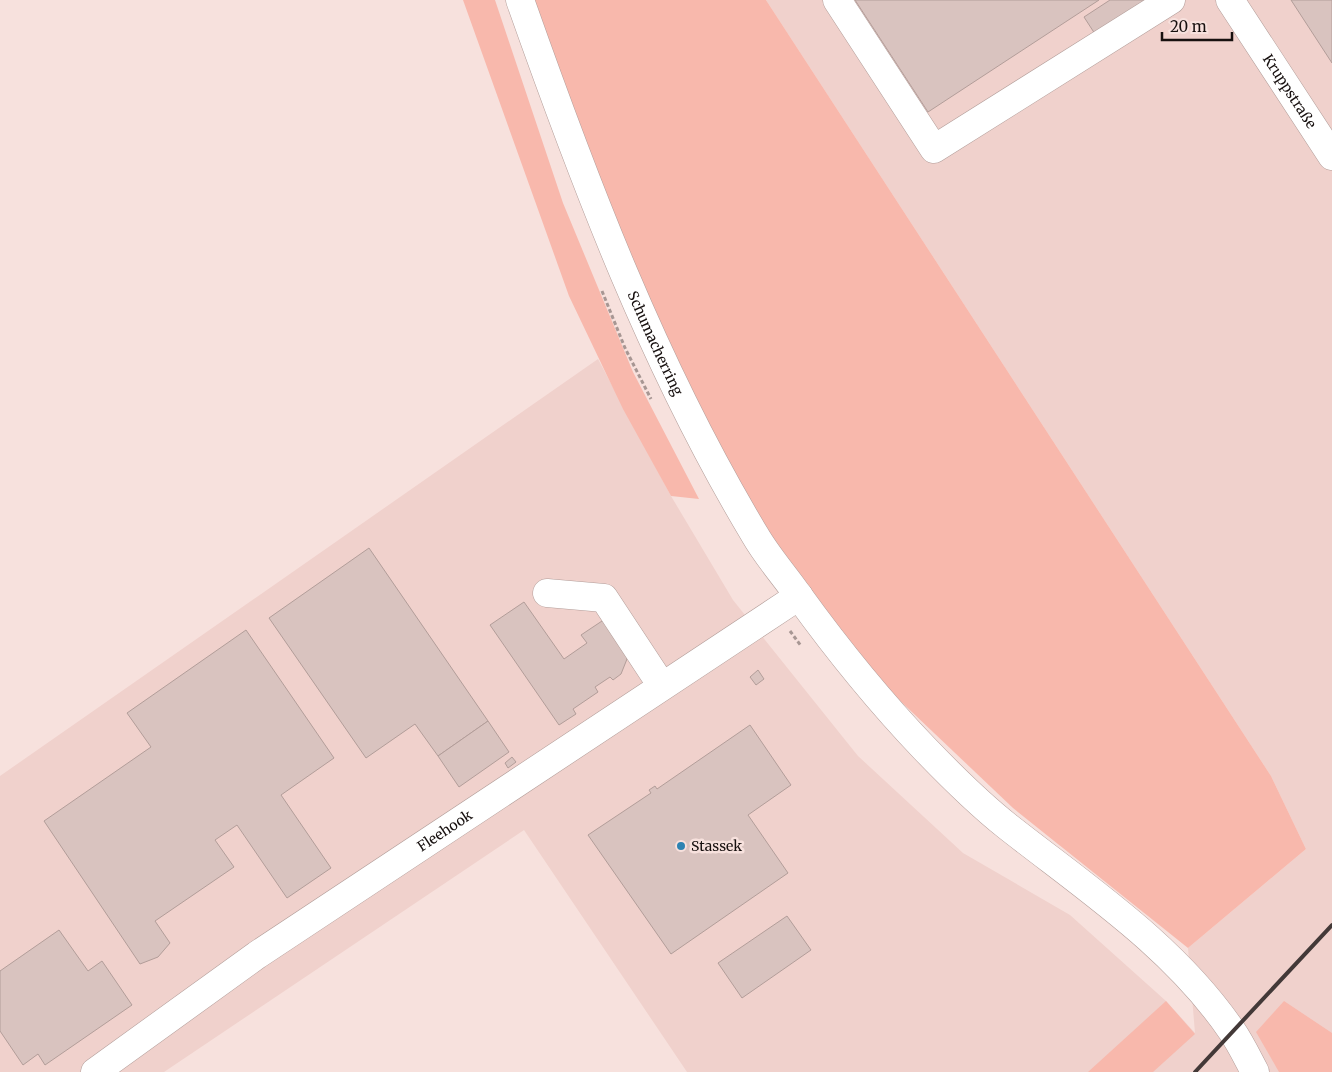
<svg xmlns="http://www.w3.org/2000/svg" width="1332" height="1072" viewBox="0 0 1332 1072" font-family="Merriweather,serif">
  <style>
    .built { fill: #f0d1cc }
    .green { fill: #f8b8ac }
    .building { fill: #d9c3bf; stroke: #b29d99 }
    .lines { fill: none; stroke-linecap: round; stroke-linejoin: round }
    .minor-casing { stroke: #b29d99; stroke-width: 29 }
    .path { stroke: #a79693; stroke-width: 3; stroke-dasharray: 4 2.5; stroke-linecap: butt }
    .minor { stroke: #fff; stroke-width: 28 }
    .rail { stroke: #433938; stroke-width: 4 }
    .poi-dot { fill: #2d83b2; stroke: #f7e1dd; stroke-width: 2 }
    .labels { text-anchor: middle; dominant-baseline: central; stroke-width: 5; stroke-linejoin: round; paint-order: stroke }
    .street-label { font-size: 14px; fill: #17100f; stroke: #f7e1dd }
    .poi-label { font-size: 14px; fill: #17100f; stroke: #f7e1dd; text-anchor: start }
  </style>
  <rect width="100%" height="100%" fill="#f7e1dd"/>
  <path class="built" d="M766 0H1332V1072H687L524 830 164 1072H0V776L598 359 671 496 733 600 858 756 963 853 1070 915 1166 1001 1195 1033 1188 948 1306 849 1271 776Z"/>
  <g class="green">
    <path d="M463 0H495L563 203 633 372 699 499 671 496 623 409 569 296Z"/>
    <path d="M526 0H766L1271 776 1306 849 1188 948 1013 808 874 676 782 553 716 448 645 314Z"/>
    <path d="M1166 1001 1195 1034 1153 1072H1088Z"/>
    <path d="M1284 1001 1332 1033V1072H1279L1256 1032Z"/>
  </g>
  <g class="building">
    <path d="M855 0H1099L928 112Z"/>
    <path d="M1110 0H1147L1095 34 1084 17Z"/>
    <path d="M1291 0H1332V63Z"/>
    <path d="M369 548 488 721 438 756 415 724 366 758 269 618Z"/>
    <path d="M524 602 564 659 587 643 581 635 605 619 626 651 627 659 621 674 613 680 610 677 595 687 598 692 573 709 576 714 559 725 490 625Z"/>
    <path d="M246 630 334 758 281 795 331 868 287 898 237 825 215 840 234 867 155 921 170 943 158 957 140 964 44 821 151 747 127 713Z"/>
    <path d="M758 670 764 679 756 685 750 677Z"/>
    <path d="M488 721 509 752 459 787 438 756Z"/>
    <path d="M750 725 791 785 748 815 788 873 671 954 588 835 651 793 649 790 655 786 657 789Z"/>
    <path d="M512 757 516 762 508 768 505 763Z"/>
    <path d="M787 916 811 950 742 998 718 963Z"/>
    <path d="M59 930 88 971 102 961 132 1005 45 1065 38 1054 23 1065 0 1031V971Z"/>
  </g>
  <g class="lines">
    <defs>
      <g id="minor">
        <path id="s1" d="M520 0C585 184 654 367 755 535 767 556 784 575 798 595 837 649 878 700 925 749 950 775 978 803 1007 826 1087 889 1174 946 1232 1031 1241 1044 1248 1059 1255 1072"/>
        <path d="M837 0 934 149 1171 0"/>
        <path id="s2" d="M1230 0 1332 156"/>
        <path d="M547 593 604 598 662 686"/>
        <path id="s3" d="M95 1072 257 955 799 596"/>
      </g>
    </defs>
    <use href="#minor" class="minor-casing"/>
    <g class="path">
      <path d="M602 291 625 348 651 399"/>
      <path d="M790 631 801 646"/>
    </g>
    <use href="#minor" class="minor"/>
    <path class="rail" d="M1195 1072 1332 925"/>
  </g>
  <circle class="poi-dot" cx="681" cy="846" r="5"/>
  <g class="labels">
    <g class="street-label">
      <text stroke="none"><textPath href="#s2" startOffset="109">Kruppstraße</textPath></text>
      <text stroke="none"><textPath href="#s1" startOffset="369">Schumacherring</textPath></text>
      <text stroke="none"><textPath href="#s3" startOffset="425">Fleehook</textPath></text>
    </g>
    <g class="poi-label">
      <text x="691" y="846">Stassek</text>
    </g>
  </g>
  <path d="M1162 32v8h70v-8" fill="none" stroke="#17100f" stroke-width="2.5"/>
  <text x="1170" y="32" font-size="15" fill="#17100f" stroke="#f7e1dd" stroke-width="4" paint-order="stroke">20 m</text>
</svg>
